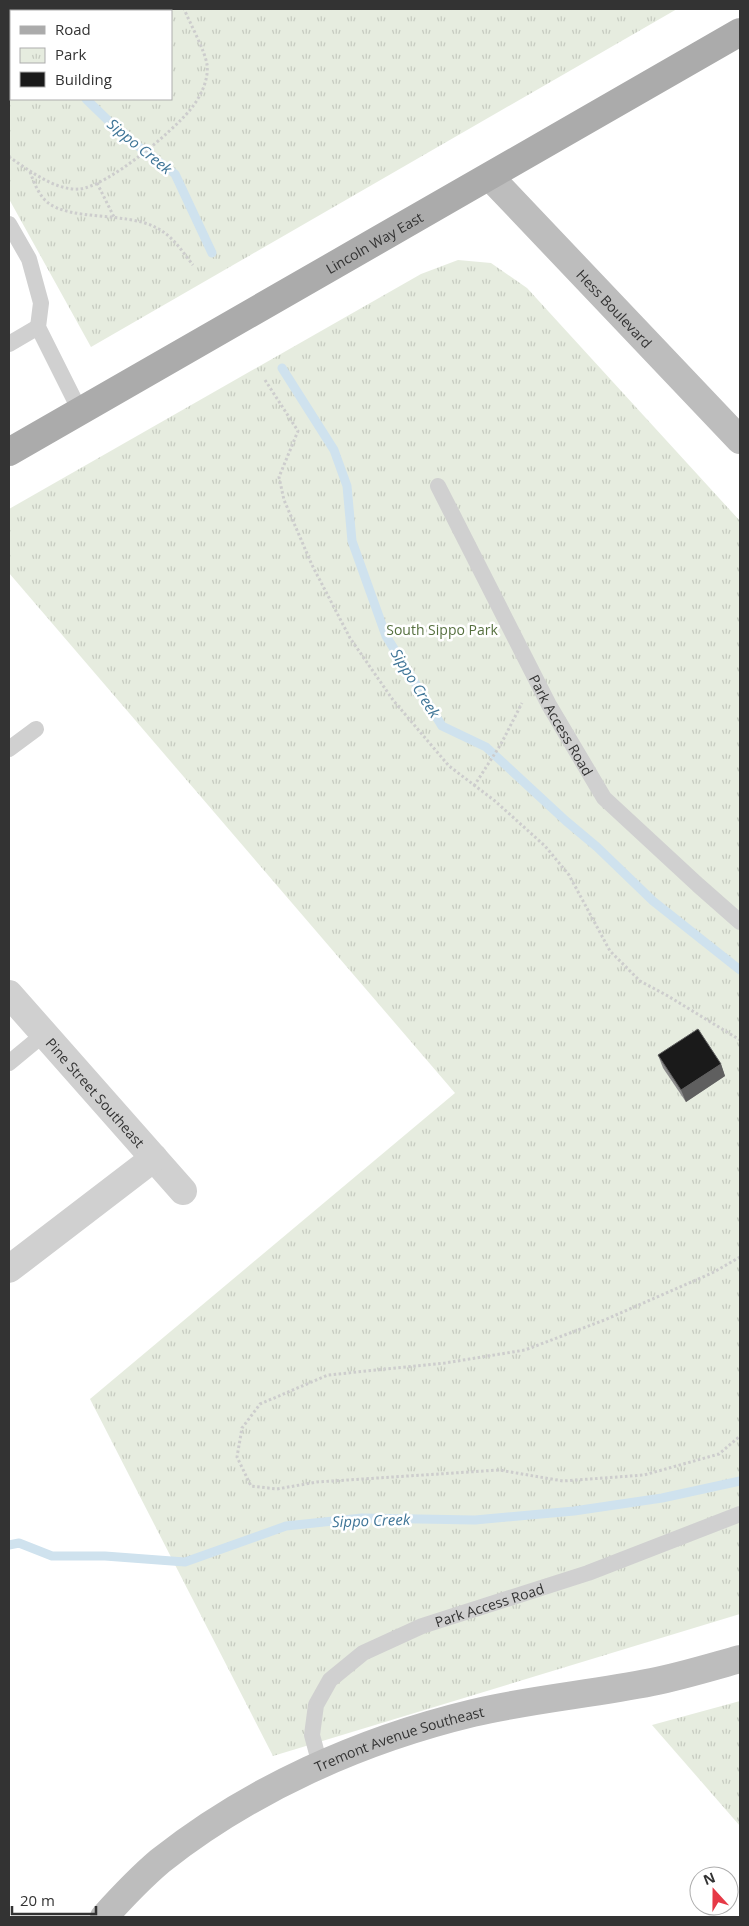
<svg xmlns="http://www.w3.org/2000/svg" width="749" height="1926" viewBox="0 0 749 1926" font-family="'Open Sans',sans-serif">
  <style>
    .park { fill: url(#park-tufts); fill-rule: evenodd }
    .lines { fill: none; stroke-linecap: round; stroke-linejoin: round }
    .stream { stroke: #cfe2ee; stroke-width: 9 }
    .path { stroke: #cdcdcd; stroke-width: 3; stroke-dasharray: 2.5 2.5; stroke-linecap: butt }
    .lane { stroke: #d0d0d0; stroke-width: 16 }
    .street { stroke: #d0d0d0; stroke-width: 28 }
    .secondary { stroke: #bdbdbd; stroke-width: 28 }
    .primary { stroke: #ababab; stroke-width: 28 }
    .wall { fill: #8c8c8c }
    .shaded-wall { fill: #5f5f5f }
    .building { fill: #1a1a1a; stroke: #5f5f5f }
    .labels { text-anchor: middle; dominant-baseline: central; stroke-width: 5; stroke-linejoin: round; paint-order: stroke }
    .street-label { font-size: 14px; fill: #333; stroke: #fff }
    .park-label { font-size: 14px; fill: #56703f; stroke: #fff }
    .water-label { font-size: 15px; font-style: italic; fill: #3f7597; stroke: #fff }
  </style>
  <defs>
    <pattern id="park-tufts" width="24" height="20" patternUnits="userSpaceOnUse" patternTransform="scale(1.25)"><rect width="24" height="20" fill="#e6ecdf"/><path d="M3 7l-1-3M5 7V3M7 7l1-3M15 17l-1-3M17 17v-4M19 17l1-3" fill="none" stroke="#c6cbc0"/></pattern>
  </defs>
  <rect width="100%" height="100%" fill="#fff"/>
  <g class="park">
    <path d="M9 9H677L91 347 9 199ZM11 11H171V99H11Z"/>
    <path d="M458 260 491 263 527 288 740 521V1614L273 1756 90 1399 455 1093 9 573V509L421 274Z"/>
    <path d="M740 1701V1826L652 1725Z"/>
  </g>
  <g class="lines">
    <g class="stream">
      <path d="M10 9 12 11"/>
      <path d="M86 99 122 134 175 174 212 253"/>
      <path d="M282 368 334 450 347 486 352 541 386 636 442 726 486 747 566 821 597 847 653 901 740 970"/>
      <path d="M9 1545 19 1543 52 1556H105L185 1562 286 1526 362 1518 475 1520 574 1511 662 1498 740 1481"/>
    </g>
    <g class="path">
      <path d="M9 157C29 170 55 191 80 189 109 185 171 133 190 110 200 98 209 80 207 65 206 53 189 21 184 9"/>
      <path d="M30 172C34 182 38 194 47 202 70 221 126 212 155 227 172 235 182 251 193 265"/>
      <path d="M97 183 114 217"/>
      <path d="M265 380 298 431 279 477 284 500 312 565 350 638 393 700 449 766 495 801 545 846 569 875 610 951 640 981 668 996 740 1040"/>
      <path d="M474 786 501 744 522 703"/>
      <path d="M740 1257 714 1272 607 1319 525 1350 445 1363 328 1375 260 1404 242 1428 237 1457 251 1486 277 1489 317 1482 499 1470 563 1481 644 1475 719 1454 740 1436"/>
    </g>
    <g class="lane">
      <path d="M9 224 29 259 41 303 38 327 80 411"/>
      <path d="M9 344 38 327"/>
      <path id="s1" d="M438 486 549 705 604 798 698 885 740 922"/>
      <path d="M9 749 36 729"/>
      <path d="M9 1063 44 1034"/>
      <path id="s2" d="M320 1765 312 1735 316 1705 330 1680 363 1653 422 1626 588 1573 740 1514"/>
    </g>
    <g class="street">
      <path id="s3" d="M9 994 183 1191"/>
      <path d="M9 1269 154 1158"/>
    </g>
    <g class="secondary">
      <path id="s4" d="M490 177 740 440"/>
      <path id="s5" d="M104 1917C122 1897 140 1878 160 1861 251 1789 361 1740 473 1713 532 1699 593 1694 652 1682 682 1676 711 1667 740 1659"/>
    </g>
    <path class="primary" id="s6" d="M9 452C252 311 497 173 740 32"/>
  </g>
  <path class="wall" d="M658 1055 721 1064 725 1076 686 1102 663 1068Z"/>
  <path class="shaded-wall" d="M721 1064 725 1076 686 1102 681 1090Z"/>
  <path class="building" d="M698 1029 721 1064 681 1090 658 1055Z"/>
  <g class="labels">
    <g class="street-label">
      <text stroke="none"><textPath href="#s6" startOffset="421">Lincoln Way East</textPath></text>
      <text stroke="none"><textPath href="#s4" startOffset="181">Hess Boulevard</textPath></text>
      <text stroke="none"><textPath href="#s1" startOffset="269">Park Access Road</textPath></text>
      <text stroke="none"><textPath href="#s3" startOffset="131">Pine Street Southeast</textPath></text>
      <text stroke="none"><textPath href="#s2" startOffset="268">Park Access Road</textPath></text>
      <text stroke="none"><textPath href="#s5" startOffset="350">Tremont Avenue Southeast</textPath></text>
    </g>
    <g class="park-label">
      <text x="442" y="629">South Sippo Park</text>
    </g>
    <g class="water-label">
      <text transform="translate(140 146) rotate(39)">Sippo Creek</text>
      <text transform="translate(416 683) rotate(58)">Sippo Creek</text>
      <text transform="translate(371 1520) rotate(-2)">Sippo Creek</text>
    </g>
  </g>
  <rect width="749" height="1926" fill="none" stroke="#333333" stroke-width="20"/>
  <rect x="10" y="10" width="162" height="90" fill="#ffffff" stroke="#adadad"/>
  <rect x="20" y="26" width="25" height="8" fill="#ababab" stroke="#adadad"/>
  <text x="55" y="35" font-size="15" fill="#333333">Road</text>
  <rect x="20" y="48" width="25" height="15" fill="url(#park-tufts)" stroke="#adadad"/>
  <text x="55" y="60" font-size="15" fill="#333333">Park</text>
  <rect x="20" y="72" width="25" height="15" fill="#1a1a1a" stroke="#adadad"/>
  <text x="55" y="85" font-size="15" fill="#333333">Building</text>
  <g transform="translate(714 1891) rotate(339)"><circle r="24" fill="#ffffff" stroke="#adadad"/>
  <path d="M0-4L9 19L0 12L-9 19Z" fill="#e63946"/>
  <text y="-8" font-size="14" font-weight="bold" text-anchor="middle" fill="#333333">N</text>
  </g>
  <path d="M12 1906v8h84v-8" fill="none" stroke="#333333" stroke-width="2.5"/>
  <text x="20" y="1906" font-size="15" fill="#333333" stroke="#ffffff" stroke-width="4" paint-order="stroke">20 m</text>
</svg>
